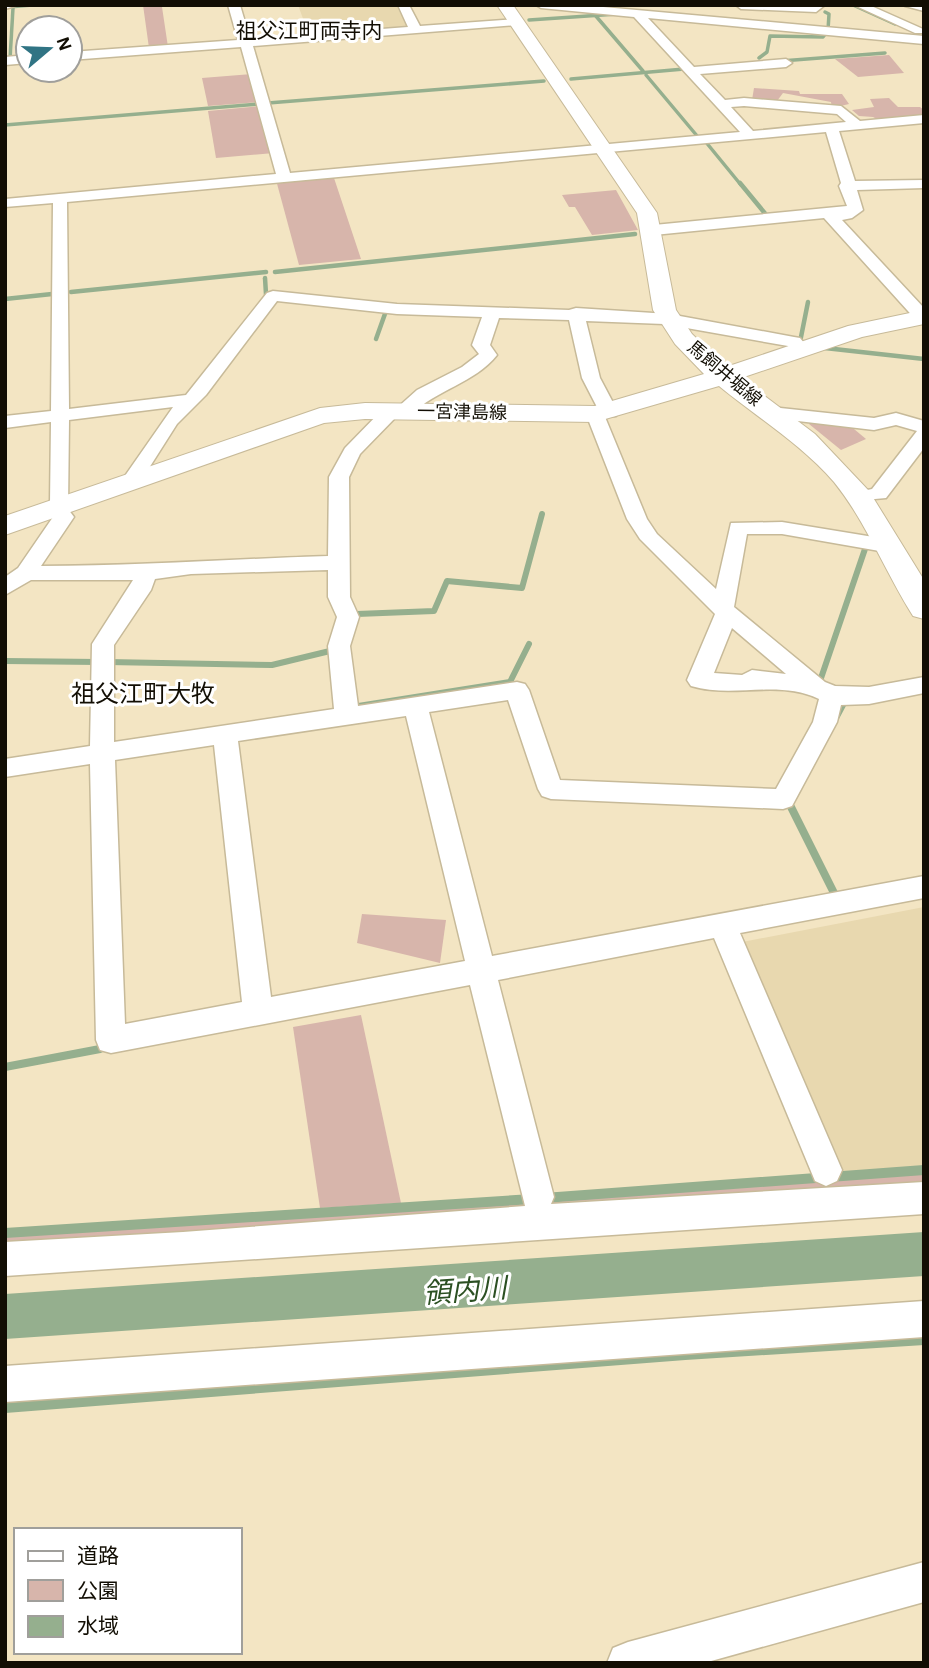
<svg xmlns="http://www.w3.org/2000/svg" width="929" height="1668" viewBox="0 0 929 1668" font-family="'Alegreya Sans','Noto Sans JP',sans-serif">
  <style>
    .built { fill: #e8d8af }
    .green { fill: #d7b5ab }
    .water { fill: #95af8e }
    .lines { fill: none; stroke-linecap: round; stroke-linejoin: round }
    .stream-far4 { stroke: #95af8e; stroke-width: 3.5 }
    .stream-far3 { stroke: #95af8e; stroke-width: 4.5 }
    .stream-far2 { stroke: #95af8e; stroke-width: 6 }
    .stream-far1 { stroke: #95af8e; stroke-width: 8 }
    .stream { stroke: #95af8e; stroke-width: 10 }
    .minor-casing { stroke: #c7ba99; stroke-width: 3 }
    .tertiary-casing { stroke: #c7ba99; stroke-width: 3 }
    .secondary-casing { stroke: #c7ba99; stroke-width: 2 }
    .minor { fill: #fff; fill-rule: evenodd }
    .tertiary { fill: #fff; fill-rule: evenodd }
    .secondary { fill: #fff; fill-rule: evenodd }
    .labels { text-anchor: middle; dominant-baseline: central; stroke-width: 6; stroke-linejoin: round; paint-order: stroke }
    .far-street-label { font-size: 18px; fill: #120e04; stroke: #fff }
    .far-quarter-label { font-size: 21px; fill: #120e04; stroke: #fff }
    .quarter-label { font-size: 24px; fill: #120e04; stroke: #fff }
    .near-water-label { font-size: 28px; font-style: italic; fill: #2b5022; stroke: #fff }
  </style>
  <rect width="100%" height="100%" fill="#f3e5c3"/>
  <g class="built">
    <path d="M298 5H400L411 27 333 35 328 22 305 24Z"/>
    <path d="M924 907V1167L836 1173 737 943Z"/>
  </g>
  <g class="green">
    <path d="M143 5H188L162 7 168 47 149 48Z"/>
    <path d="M889 55 904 73 858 77 835 59Z"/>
    <path d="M252 74 260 102 208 106 202 78Z"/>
    <path d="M754 88 799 91 800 94H842L849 104 832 108 831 102 783 93 777 101 752 100Z"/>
    <path d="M889 98 898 107H920L924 110V117L879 120 873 117 859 116 852 110 874 107 870 99Z"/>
    <path d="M262 106 274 153 216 158 208 111Z"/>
    <path d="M333 175 361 259 299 265 276 180Z"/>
    <path d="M616 190 638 230 592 235 575 207H569L562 195Z"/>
    <path d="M814 418 848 424 866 439 841 450 809 424Z"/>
    <path d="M362 914 446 920 440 963 357 943Z"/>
    <path d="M361 1015 401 1203 320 1208 293 1027Z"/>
    <path d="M924 1173V1189L5 1248V1235Z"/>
  </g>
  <path class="water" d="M924 1232V1276L5 1339V1294Z"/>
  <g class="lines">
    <g class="stream-far4">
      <path d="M853 5 895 24"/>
      <path d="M9 7 32 5"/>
      <path d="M825 12 829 14 828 30"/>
      <path d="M595 15 643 71"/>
      <path d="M529 20 617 14"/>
      <path d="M759 58 767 52 770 36 823 37 827 32"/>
      <path d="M10 59 13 8"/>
      <path d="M781 61 885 53"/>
      <path d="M646 75 698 137"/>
      <path d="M571 79 684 69"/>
      <path d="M268 103 544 81"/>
      <path d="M5 125 260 104"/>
      <path d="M705 141 741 185"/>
    </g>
    <g class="stream-far3">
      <path d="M740 183 768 217"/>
      <path d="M275 272 635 234"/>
      <path d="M265 278 266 294"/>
      <path d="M71 292 266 272"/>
      <path d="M5 299 52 294"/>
      <path d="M376 339 386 311"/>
      <path d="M800 342 808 302"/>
      <path d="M825 348 924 359"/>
    </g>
    <g class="stream-far2">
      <path d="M355 621 357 614 434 611 447 581 522 588 542 514"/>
      <path d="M5 661 98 662"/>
      <path d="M108 662 272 665 334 650"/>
      <path d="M820 681 866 546"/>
      <path d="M352 703V707L510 682 529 644"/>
      <path d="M835 720 843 705"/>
    </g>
    <g class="stream-far1">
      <path d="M791 807 836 897"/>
      <path d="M5 1067 100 1049"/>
    </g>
    <g class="stream">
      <path d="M544 1198 924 1170"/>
      <path d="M5 1233 532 1199"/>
      <path d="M5 1408 685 1355 924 1340"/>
    </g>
    <defs>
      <g id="minor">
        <path d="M5 5H18L5 9Z"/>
        <path d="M228 5H240L250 39 408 27 398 5H409L420 26 516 19 522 22 516 25 253 46 290 173 740 132 634 17 541 8 536 5H581L924 36V44L648 18 694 67 786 59 792 63 786 67 700 74 725 100 744 98 841 106 860 121 924 115V123L839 131 855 181 924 180V188L857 190 863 210 852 218 842 220 924 308 923 322 917 321 824 218 654 235 646 230 654 225 847 206 839 186 841 183 826 132 67 202 69 409 186 395 267 293 273 291 397 304 569 310 576 308 669 314 794 337 800 338 809 349 800 354 788 346 664 324 586 321 600 378 618 412 616 416 605 417 647 519 657 534 716 589 731 523 782 522 898 541 902 546 898 551 891 553 782 534H747L734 607 825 682 835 686 869 687 924 677V693L869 704 841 705 837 722 792 806 783 809 551 799 542 796 538 789 508 700 429 712 492 956 924 876V898L740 933 842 1170 837 1181 826 1186 815 1181 714 938 498 980 554 1197 551 1204 924 1182V1214L5 1276V1242L183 1232 525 1206 470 985 111 1053 100 1050 96 1040 90 764 5 777V759L90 746 92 644 133 580H31L5 595V577L18 568 53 517 46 508 50 503 51 422 5 428V416L51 411 53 203 5 207V199L276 174 241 47 70 60V52L238 40ZM744 106 837 114 846 122 753 131 731 107ZM277 301 397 314 482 317 472 345 479 354 462 367 417 390 398 407H385L345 448 329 477 328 556C232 559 137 566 41 566L74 517 68 509 69 420 173 407 120 483 130 489 137 487 177 424 206 395ZM499 318 569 320 582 378 598 409 588 410 586 414 627 519 640 539 715 614 687 680 691 686C734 699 777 679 819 699L813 722 776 789 560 780 529 690 525 684 517 682 358 706 350 646 359 617 350 597 349 477 360 454 398 415H411C435 390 475 383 497 355L490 345ZM328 570V597L337 617 328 646 334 709 114 742V645L151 590 155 579 191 574ZM732 628 786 674 752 670 742 675 714 673ZM406 716 465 961 271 997 238 741ZM214 745 242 1002 125 1024 115 760Z"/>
        <path d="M736 5 813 6 825 5 816 12 741 9Z"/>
        <path d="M854 5H869L923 29 924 33H915Z"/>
        <path d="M28 55V63L5 65V57Z"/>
        <path d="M771 407 874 418 896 413 924 421V448L886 498 853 501 850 497 853 493 872 489 917 431 896 425 874 430 764 417 762 413 764 409Z"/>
        <path d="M924 1301V1337L5 1402V1366Z"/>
        <path d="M924 1562V1602L704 1663H607L613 1648 628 1642Z"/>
      </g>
      <path id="tertiary" d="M924 5V11L905 6V5Z"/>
      <path id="secondary" d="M497 5H513L657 213 676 310 692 334 726 367 848 326 924 310V324L862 337 741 378 815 434 869 491 924 580V619L913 616C885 572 867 523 834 482 801 444 758 418 719 386L595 422 365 419 324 423 5 535V516L320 408 365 403 595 406 704 374 675 344 653 310 637 213Z"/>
    </defs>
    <use href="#minor" class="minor-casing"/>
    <use href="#tertiary" class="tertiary-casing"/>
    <use href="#secondary" class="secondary-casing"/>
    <use href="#minor" class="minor"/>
    <use href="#tertiary" class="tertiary"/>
    <use href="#secondary" class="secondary"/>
  </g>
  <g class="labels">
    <g class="far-street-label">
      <text transform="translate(724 374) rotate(40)">馬飼井堀線</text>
      <text transform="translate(462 413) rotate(1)">一宮津島線</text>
    </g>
    <g class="far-quarter-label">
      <text x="309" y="31">祖父江町両寺内</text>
    </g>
    <g class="quarter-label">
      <text x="143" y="695">祖父江町大牧</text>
    </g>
    <g class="near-water-label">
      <text transform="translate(465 1292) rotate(-4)">領内川</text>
    </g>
  </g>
  <rect width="929" height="1668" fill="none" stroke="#120e04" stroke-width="14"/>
  <rect x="14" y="1528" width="228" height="126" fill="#ffffff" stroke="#a09f9b" stroke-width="2"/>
  <rect x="28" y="1551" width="35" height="10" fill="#ffffff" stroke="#a09f9b" stroke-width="2"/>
  <text x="77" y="1563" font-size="21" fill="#120e04">道路</text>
  <rect x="28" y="1580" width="35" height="21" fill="#d7b5ab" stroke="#a09f9b" stroke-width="2"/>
  <text x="77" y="1598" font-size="21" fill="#120e04">公園</text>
  <rect x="28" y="1616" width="35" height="21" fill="#95af8e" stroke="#a09f9b" stroke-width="2"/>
  <text x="77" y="1633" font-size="21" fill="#120e04">水域</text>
  <g transform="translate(49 49) rotate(71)"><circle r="33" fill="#ffffff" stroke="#a09f9b" stroke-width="2"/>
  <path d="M0-5L12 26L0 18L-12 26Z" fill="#307484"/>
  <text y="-10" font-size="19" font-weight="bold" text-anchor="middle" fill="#120e04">N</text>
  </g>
</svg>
